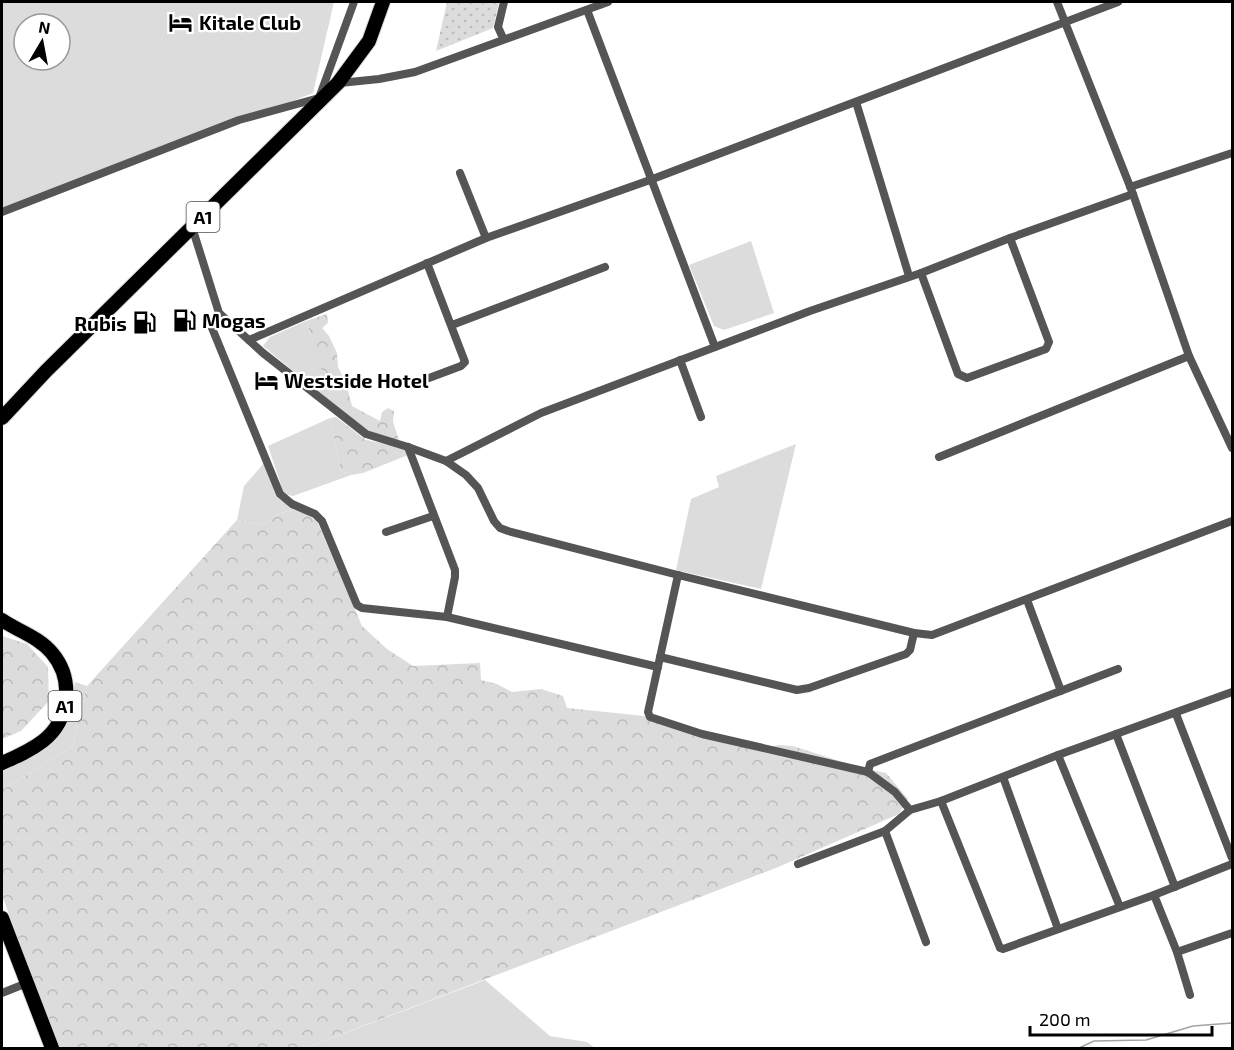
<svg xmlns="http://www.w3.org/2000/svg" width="1234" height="1050" viewBox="0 0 1234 1050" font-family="'Exo 2',sans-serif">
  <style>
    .green { fill: #dcdcdc; fill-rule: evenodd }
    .forest { fill: url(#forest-crowns) }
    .garden { fill: url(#garden-dots) }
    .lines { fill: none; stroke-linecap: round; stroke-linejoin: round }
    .stream { stroke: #a3a3a3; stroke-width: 1.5 }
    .highway-casing { stroke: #dbdbdb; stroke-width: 16 }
    .street { stroke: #555; stroke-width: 8 }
    .highway { stroke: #000; stroke-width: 14 }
    .labels { text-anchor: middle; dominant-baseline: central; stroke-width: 4.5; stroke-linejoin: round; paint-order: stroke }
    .shield { fill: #fff; stroke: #4c4c4c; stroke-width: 1.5 }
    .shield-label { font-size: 18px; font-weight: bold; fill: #000 }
    .poi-label { font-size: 20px; font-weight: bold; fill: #000; stroke: #fff; text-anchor: start }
  </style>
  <defs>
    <pattern id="forest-crowns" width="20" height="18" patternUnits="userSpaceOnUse" patternTransform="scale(1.5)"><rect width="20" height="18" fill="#dcdcdc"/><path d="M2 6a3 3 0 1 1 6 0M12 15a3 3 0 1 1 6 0" fill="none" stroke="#bbb"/></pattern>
    <pattern id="garden-dots" width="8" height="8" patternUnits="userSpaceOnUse" patternTransform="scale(1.5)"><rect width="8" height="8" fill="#dcdcdc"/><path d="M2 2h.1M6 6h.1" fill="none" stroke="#bbb" stroke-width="1.8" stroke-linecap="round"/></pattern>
  </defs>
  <rect width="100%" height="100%" fill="#fff"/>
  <g class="green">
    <path d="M2 2H334L313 93 2 214ZM24 24H60V60H24Z"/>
    <path d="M751 241 774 313 724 330 714 326 689 265Z"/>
    <path d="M306 321 330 392 339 409 263 346 270 337Z"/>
    <path d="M330 418 341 471 351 475 293 496 284 494 268 446Z"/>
    <path d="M796 444 761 589 676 570 691 499 719 487 716 476Z"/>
    <path d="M264 463 279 499 297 509 281 513 263 525 237 520 244 486Z"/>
    <path d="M75 682 87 686 73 746 2 790V767L42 749 67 723Z"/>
    <path d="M485 980 550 1036 587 1042 595 1048H305Z"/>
  </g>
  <g class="forest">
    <path d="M327 314 328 323 322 328 329 336 337 353 338 367 346 383 352 406 380 421 382 412 388 408 394 411 393 422 399 440C377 435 353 427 338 408 326 392 314 343 306 321Z"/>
    <path d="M336 417 366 440 406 448 408 455 363 473 351 475 341 471 330 418Z"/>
    <path d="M297 509 317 521 362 626 387 649 413 666 480 663 481 680 497 684 512 692 541 689 563 696 567 708 644 716 703 737 760 751 778 745 793 746 855 766 886 773 908 799 899 814 776 868 305 1048H58L2 895V790L73 746 87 686 237 520 263 525 281 513Z"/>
    <path d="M2 636 27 644 48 667 49 701 21 731 2 739Z"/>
  </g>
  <path class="garden" d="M447 2H499L493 28 436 51Z"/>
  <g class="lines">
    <path class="stream" d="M1079 1048 1094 1041 1146 1040 1193 1026 1232 1023"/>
    <defs>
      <g id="highway">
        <path d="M2 418 46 371 338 83 369 41 383 2"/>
        <path d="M2 620C18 631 39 637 52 653 74 679 70 720 43 741 30 751 16 757 2 763"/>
        <path d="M2 918 52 1048"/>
      </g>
    </defs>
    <use href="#highway" class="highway-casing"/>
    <g class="street">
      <path d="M1057 2 1133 194 1189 356 1232 448"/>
      <path d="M587 10 715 347"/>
      <path d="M503 38 498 27 504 2"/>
      <path d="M340 83 379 79 415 72 608 2"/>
      <path d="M319 98 354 2"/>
      <path d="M856 102 909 276"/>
      <path d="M460 173 486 238"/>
      <path d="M1130 187 1232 153"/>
      <path d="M2 212 239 120 319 98"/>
      <path d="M192 227 219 313 263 353 366 434 408 447 446 461 466 475 478 488 494 521 500 528 508 531 678 575 914 633 932 635 1232 521"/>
      <path d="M427 263 465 362 461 366 429 378"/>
      <path d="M921 273 958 374 967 378 1046 349 1049 342 1010 238"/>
      <path d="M219 313 212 328 280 494 292 504 315 514 322 521 357 605 362 608 447 617 658 667"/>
      <path d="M452 325 605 267"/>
      <path d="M249 340 486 238 650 180 1118 2"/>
      <path d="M680 360 701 417"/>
      <path d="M408 447 455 570V577L447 617"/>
      <path d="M939 457 1189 356"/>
      <path d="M446 461 541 413 810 311 921 273 1010 238 1133 194"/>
      <path d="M386 532 433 516"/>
      <path d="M678 575 648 712 650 717 702 734 868 772 895 792 910 810"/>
      <path d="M1027 600 1061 691"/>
      <path d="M660 657 797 690 809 688 906 654 910 650 914 633"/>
      <path d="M1176 714 1232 858"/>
      <path d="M1116 734 1175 887"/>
      <path d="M1058 755 1120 907"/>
      <path d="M868 772 870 764 1118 669"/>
      <path d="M1003 777 1058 929"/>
      <path d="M941 801 1000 948 1003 949 1154 895 1232 864"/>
      <path d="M885 831 926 942"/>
      <path d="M798 864 885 831 910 810 941 801 1058 755 1232 692"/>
      <path d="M1154 895 1177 952 1190 995"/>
      <path d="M1177 952 1232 933"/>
      <path d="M2 993 27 983"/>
    </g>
    <use href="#highway" class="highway"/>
  </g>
  <defs>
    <symbol id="hotel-bare" viewBox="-9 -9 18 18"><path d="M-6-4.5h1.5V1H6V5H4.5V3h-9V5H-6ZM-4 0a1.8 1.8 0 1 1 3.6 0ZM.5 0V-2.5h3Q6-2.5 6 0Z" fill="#000" stroke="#fff" stroke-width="2.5" paint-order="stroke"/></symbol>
    <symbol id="fuel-bare" viewBox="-9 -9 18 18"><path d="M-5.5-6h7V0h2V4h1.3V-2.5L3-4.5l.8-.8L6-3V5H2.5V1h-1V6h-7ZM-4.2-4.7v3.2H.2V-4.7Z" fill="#000" stroke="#fff" stroke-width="2.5" paint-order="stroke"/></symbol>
  </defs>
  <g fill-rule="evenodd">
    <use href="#hotel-bare" x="164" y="6" width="33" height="33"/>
    <use href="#fuel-bare" x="168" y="304" width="33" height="33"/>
    <use href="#fuel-bare" x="128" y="306" width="33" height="33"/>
    <use href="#hotel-bare" x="250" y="364" width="33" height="33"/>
  </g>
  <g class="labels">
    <g class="shield">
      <rect x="186.5" y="202" width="33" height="30" rx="4.5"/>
      <rect x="48.5" y="691" width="33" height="30" rx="4.5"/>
    </g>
    <g class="shield-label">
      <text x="203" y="217">A1</text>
      <text x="65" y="706">A1</text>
    </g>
    <g class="poi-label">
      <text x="199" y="22">Kitale Club</text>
      <text x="202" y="320">Mogas</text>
      <text x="127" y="323" text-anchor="end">Rubis</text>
      <text x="284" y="380">Westside Hotel</text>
    </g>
  </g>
  <rect width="1234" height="1050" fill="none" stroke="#000000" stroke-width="6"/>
  <g transform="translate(42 42) rotate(10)"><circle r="28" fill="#ffffff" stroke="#999999" stroke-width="1.5"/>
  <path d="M0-4.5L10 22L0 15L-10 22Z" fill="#000000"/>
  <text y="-9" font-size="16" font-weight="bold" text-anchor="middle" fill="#000000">N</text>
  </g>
  <path d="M1030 1026v9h182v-9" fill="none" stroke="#000000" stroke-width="3"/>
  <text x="1039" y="1026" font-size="18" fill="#000000" stroke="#ffffff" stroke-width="4.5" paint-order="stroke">200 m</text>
</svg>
